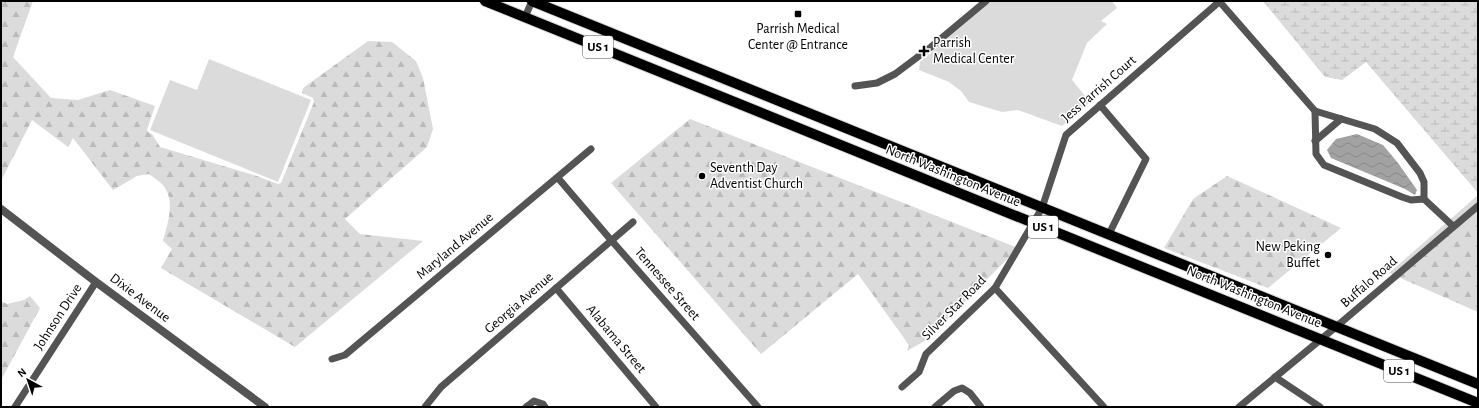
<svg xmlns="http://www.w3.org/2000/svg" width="1479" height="408" viewBox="0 0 1479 408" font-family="'Alegreya Sans',sans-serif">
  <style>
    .green { fill: #dbdbdb }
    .forest { fill: url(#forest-firs) }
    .wetland { fill: url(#wetland-marsh) }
    .water { fill: url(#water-waves) }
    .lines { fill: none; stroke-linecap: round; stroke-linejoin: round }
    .primary-casing { stroke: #dbdbdb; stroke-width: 12 }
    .minor { stroke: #545454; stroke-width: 7 }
    .tertiary { stroke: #545454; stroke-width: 8 }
    .primary { stroke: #000; stroke-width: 10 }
    .poi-dot { fill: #000; stroke: #fff; stroke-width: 1.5 }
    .labels { text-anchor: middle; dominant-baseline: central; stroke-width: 3; stroke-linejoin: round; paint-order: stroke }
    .shield { fill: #fff; stroke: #4c4c4c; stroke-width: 1 }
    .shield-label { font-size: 13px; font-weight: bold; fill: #000 }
    .poi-label { font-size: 14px; fill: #000; stroke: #fff; text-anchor: start }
    .street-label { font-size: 14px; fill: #000; stroke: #fff }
  </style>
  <defs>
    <pattern id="forest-firs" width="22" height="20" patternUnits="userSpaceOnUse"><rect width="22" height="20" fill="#dbdbdb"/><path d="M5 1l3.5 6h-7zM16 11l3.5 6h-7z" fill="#bababa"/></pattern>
    <pattern id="wetland-marsh" width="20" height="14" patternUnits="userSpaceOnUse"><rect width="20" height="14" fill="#dbdbdb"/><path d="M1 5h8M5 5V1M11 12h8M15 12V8" fill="none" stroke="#bababa"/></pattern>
    <pattern id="water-waves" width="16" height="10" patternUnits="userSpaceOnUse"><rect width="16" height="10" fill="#a2a2a2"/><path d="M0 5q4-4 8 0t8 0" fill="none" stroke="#8a8a8a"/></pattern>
  </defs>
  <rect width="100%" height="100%" fill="#fff"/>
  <g class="green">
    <path d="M991 1H1112L1117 8 1101 21 1107 24 1087 43 1072 80 1090 102 1062 126 1018 110 1002 112 969 102 961 91 949 82 919 70 920 62Z"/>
    <path d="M209 59 311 100 278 182 150 130 170 80 197 90Z"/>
  </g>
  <g class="forest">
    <path d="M1 1H33L13 57 51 98 78 100 110 90 155 106 147 130 149 133 152 134 160 147 257 176 278 184 281 183 314 102 313 98 302 93 303 88 368 41 392 42 416 61 423 78 433 129 427 147 345 219 360 234 423 241 295 347 161 268 172 249 163 241C168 223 176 199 162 184 158 180 153 177 149 174L137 176 113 190 73 138 68 147 32 120 1 181Z"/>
    <path d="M690 119 1018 248 928 339 907 351 909 345 858 274 761 354 611 183Z"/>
    <path d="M1227 176 1341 228 1268 288 1164 248 1193 199Z"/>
    <path d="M1478 195V312L1389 273Z"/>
    <path d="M30 296 40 308 1 380V301L7 304 24 300Z"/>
  </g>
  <path class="wetland" d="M1263 1H1478V193L1366 62 1342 80 1325 77Z"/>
  <path class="water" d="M1357 134 1383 145 1398 163 1417 190 1415 195 1405 189 1331 158 1327 150 1336 139Z"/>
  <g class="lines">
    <defs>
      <g id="primary">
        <path d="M485 1 1478 403"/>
        <path d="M532 1 1478 384"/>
      </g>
    </defs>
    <use href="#primary" class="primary-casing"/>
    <g class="minor">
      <path d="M1219 1 1315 111 1375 129 1397 143 1420 173 1424 182V199"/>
      <path d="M525 17 532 1"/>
      <path d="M855 86 877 83 895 74 931 47 986 1"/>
      <path d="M1100 105 1146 159 1109 234"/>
      <path d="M1315 111 1316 154 1324 165 1402 197 1411 200 1424 199 1453 226"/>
      <path d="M1315 141 1341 119"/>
      <path d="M558 178 611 240 758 407"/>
      <path d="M556 288 656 407"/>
      <path d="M995 288 1104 407"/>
      <path d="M332 359 345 355 591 149"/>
      <path d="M1275 377 1320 407"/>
      <path d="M902 387 919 372 926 354 995 288 1042 208 1066 135 1220 1"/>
      <path d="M15 407 96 282"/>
      <path d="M425 407 441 387 633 222"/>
      <path d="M526 407 534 401 543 404 545 407"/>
      <path d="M935 407 954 391 962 388 970 393 981 407"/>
      <path d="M1239 407 1337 326 1478 206"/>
    </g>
    <path class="tertiary" d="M1 209 96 282 265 407"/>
    <use href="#primary" class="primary"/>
  </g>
  <g class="poi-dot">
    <rect x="794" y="10" width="8" height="8" rx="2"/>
    <path d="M922 45h4v4h4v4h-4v4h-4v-4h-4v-4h4z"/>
    <circle cx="702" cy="176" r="4"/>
    <circle cx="1328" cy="255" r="4"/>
  </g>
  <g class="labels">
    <g class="shield">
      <rect x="583" y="36" width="30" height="22" rx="3"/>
      <rect x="1028" y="216" width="30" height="22" rx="3"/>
      <rect x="1384" y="360" width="30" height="22" rx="3"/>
    </g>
    <g class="shield-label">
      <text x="598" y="47">US 1</text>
      <text x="1043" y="227">US 1</text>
      <text x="1399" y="371">US 1</text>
    </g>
    <g class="poi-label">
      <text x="798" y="29" text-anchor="middle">Parrish Medical<tspan x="798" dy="16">Center @ Entrance</tspan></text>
      <text x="933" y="43">Parrish<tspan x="933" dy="16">Medical Center</tspan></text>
      <text x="710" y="168">Seventh Day<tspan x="710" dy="16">Adventist Church</tspan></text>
      <text x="1320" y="247" text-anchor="end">New Peking<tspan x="1320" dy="16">Buffet</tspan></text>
    </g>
    <g class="street-label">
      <text transform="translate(1099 89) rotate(-41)">Jess Parrish Court</text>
      <text transform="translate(953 176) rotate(22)">North Washington Avenue</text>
      <text transform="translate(455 246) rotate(-40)">Maryland Avenue</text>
      <text transform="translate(1369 282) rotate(-41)">Buffalo Road</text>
      <text transform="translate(667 284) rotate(49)">Tennessee Street</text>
      <text transform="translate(1254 297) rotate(22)">North Washington Avenue</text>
      <text transform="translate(140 298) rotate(37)">Dixie Avenue</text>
      <text transform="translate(519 303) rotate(-41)">Georgia Avenue</text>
      <text transform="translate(954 308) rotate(-45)">Silver Star Road</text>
      <text transform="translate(58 317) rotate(-57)">Johnson Drive</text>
      <text transform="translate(616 339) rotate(50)">Alabama Street</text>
    </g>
  </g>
  <rect width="1479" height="408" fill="none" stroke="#000000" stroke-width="4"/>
  <g transform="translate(28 380) rotate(320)" stroke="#ffffff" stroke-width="3" paint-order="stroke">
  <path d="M0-3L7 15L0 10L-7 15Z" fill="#000000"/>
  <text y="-6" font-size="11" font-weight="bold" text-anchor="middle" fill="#000000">N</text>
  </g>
</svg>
